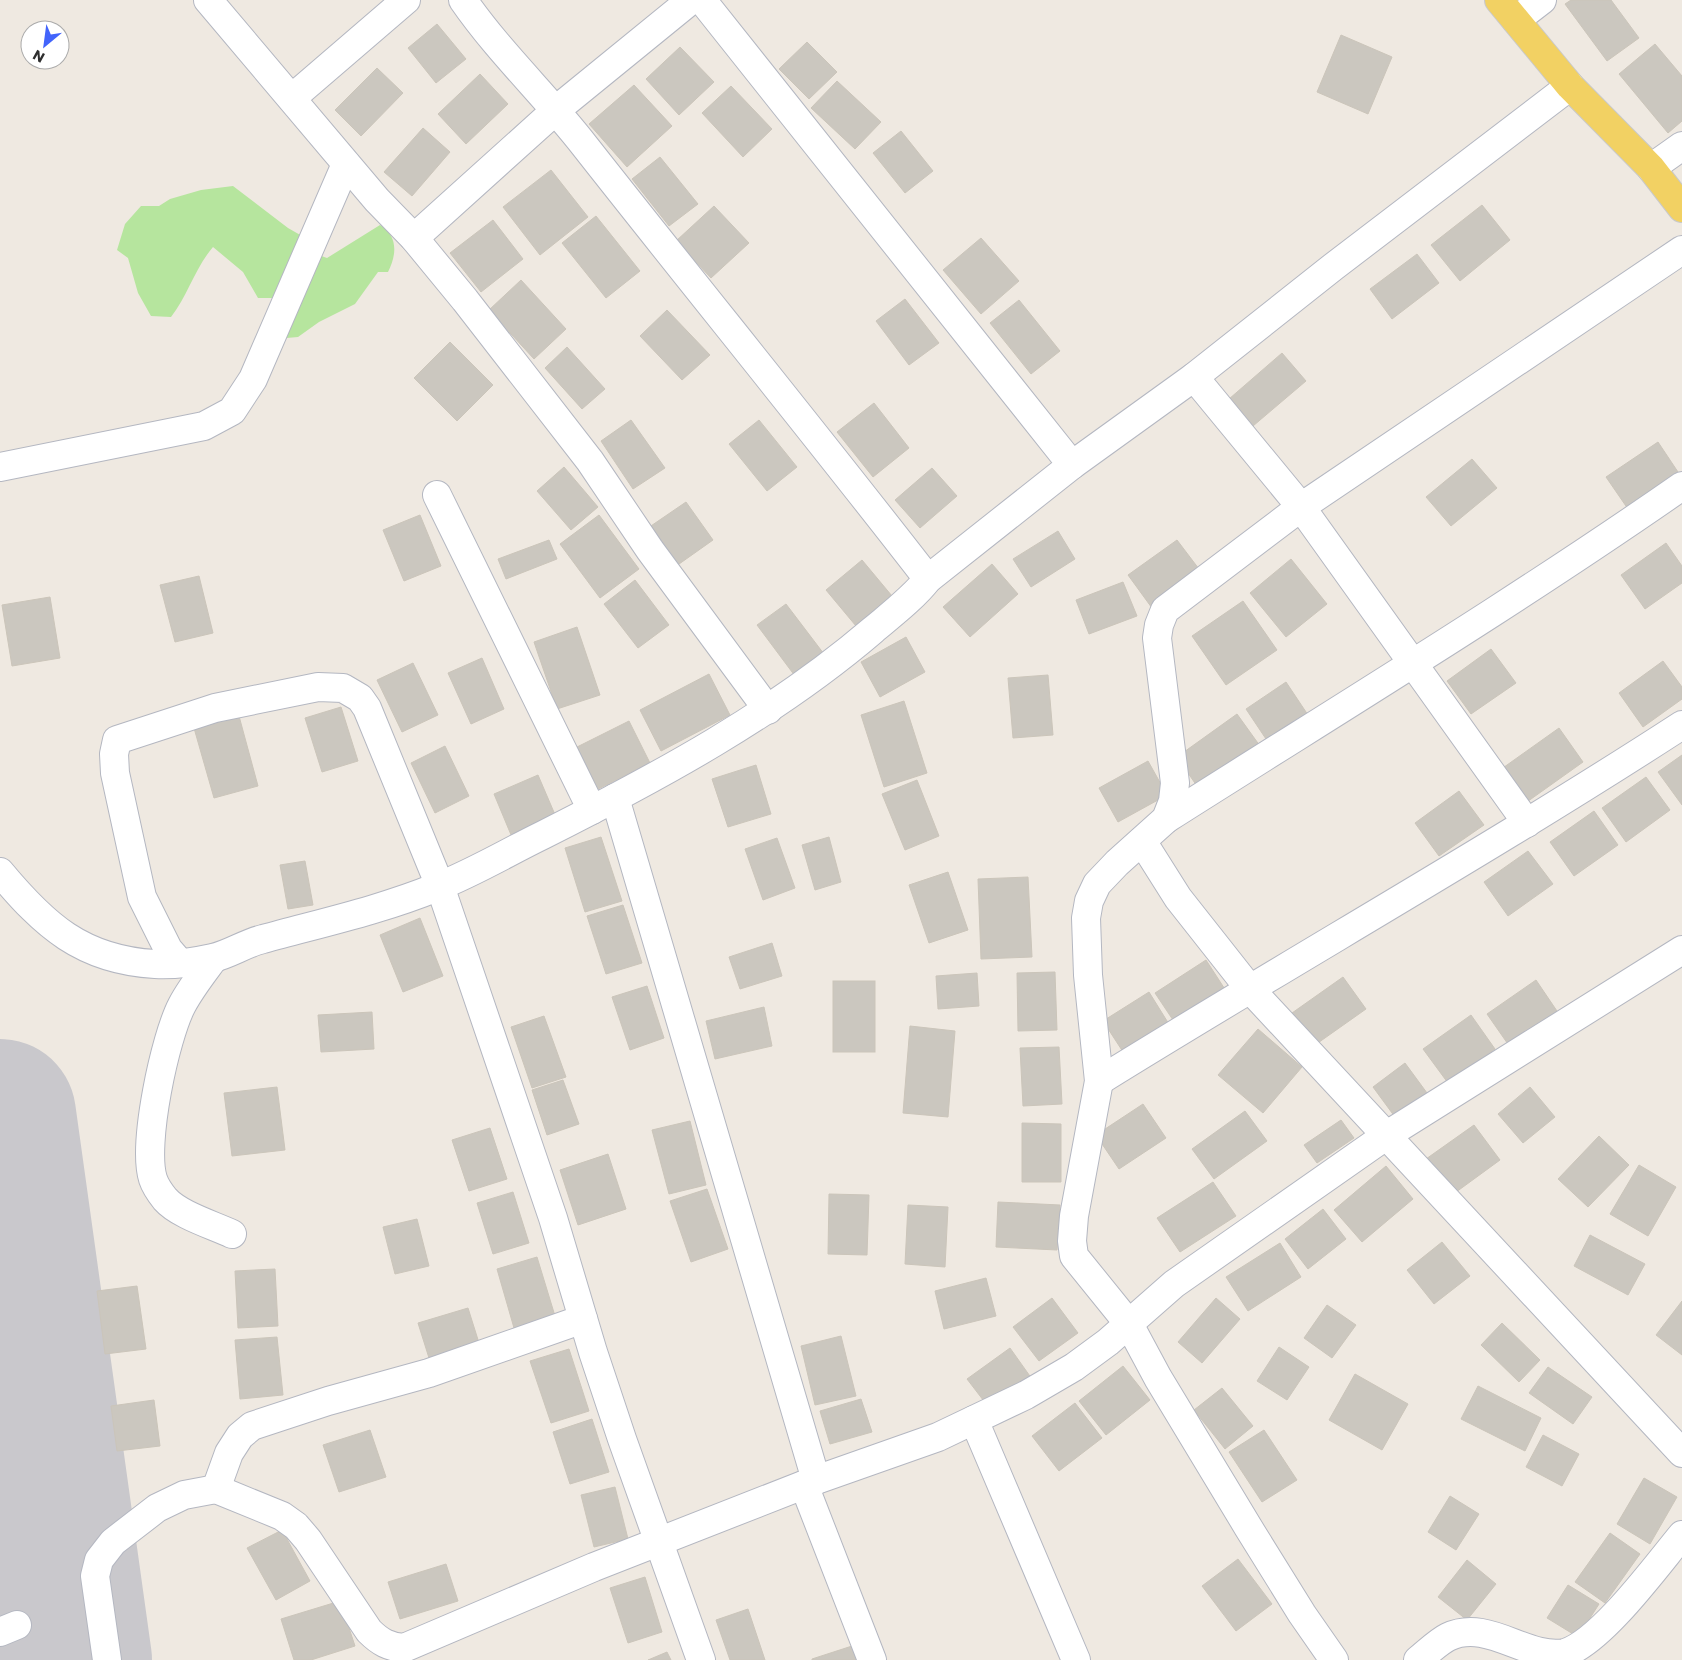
<svg xmlns="http://www.w3.org/2000/svg" width="1682" height="1660" viewBox="0 0 1682 1660" font-family="Poppins,sans-serif">
  <style>
    .green { fill: #b6e59e }
    .lines { fill: none; stroke-linecap: round; stroke-linejoin: round }
    .runway { stroke: #c9c8cc; stroke-width: 152 }
    .building { fill: #cbc7bf; stroke: #cbc5ba }
    .minor-casing { stroke: #b4b7c1; stroke-width: 30 }
    .major-casing { stroke: #c9c9c9; stroke-width: 30 }
    .minor { stroke: #fff; stroke-width: 28 }
    .major { stroke: #f2d163; stroke-width: 28 }
  </style>
  <rect width="100%" height="100%" fill="#efe9e1"/>
  <path class="green" d="M233 186 288 228 302 236 313 253 327 258 380 225C398 236 397 254 388 272H378L355 304 319 322 298 337 275 339 276 298H258L243 272 213 247C195 268 188 295 171 317L151 316 138 293 128 258 117 250 125 224 141 206H159L170 199 201 190Z"/>
  <g class="lines">
    <path class="runway" d="M0 1115 76 1660"/>
  </g>
  <g class="building">
    <path d="M1571 0H1611L1639 38 1607 61 1565 4Z"/>
    <path d="M437 24 466 59 436 83 408 48Z"/>
    <path d="M1341 35 1392 57 1368 114 1317 92Z"/>
    <path d="M807 42 837 72 809 99 779 69Z"/>
    <path d="M1655 44 1682 76V121L1668 133 1619 74Z"/>
    <path d="M680 47 714 82 679 115 646 79Z"/>
    <path d="M377 68 403 93 361 136 335 110Z"/>
    <path d="M480 74 508 104 466 144 438 114Z"/>
    <path d="M837 81 881 122 855 149 811 108Z"/>
    <path d="M634 85 672 126 627 167 589 124Z"/>
    <path d="M731 86 772 129 743 157 702 113Z"/>
    <path d="M423 128 450 152 412 196 384 172Z"/>
    <path d="M901 131 933 171 905 193 873 153Z"/>
    <path d="M660 157 698 204 669 226 632 179Z"/>
    <path d="M551 170 588 217 540 255 503 207Z"/>
    <path d="M1482 205 1510 240 1460 281 1431 245Z"/>
    <path d="M714 206 749 243 711 278 676 241Z"/>
    <path d="M596 216 640 271 606 298 562 243Z"/>
    <path d="M493 220 523 259 481 292 450 253Z"/>
    <path d="M981 238 1019 281 981 314 943 270Z"/>
    <path d="M1417 254 1439 283 1392 319 1370 289Z"/>
    <path d="M521 280 566 329 534 359 489 310Z"/>
    <path d="M905 299 939 343 909 365 876 321Z"/>
    <path d="M1019 300 1060 351 1031 374 990 323Z"/>
    <path d="M667 310 710 355 682 380 640 336Z"/>
    <path d="M450 342 493 385 457 421 414 378Z"/>
    <path d="M567 347 605 389 582 409 545 368Z"/>
    <path d="M1282 353 1306 381 1253 426 1229 399Z"/>
    <path d="M874 403 909 448 873 477 837 432Z"/>
    <path d="M631 420 665 468 633 489 601 441Z"/>
    <path d="M759 420 797 467 767 491 729 444Z"/>
    <path d="M1658 442 1680 475 1628 509 1606 477Z"/>
    <path d="M1472 459 1497 488 1451 526 1426 497Z"/>
    <path d="M564 467 598 507 571 530 537 491Z"/>
    <path d="M932 468 957 496 920 528 895 500Z"/>
    <path d="M686 502 713 540 672 569 645 530Z"/>
    <path d="M420 515 441 566 404 581 383 530Z"/>
    <path d="M599 515 639 569 600 598 560 544Z"/>
    <path d="M1058 531 1075 559 1031 587 1013 559Z"/>
    <path d="M549 540 557 559 506 579 498 559Z"/>
    <path d="M1177 540 1202 573 1152 608 1128 575Z"/>
    <path d="M1666 543 1682 566V583L1645 609 1621 575Z"/>
    <path d="M1291 559 1327 604 1286 637 1250 593Z"/>
    <path d="M862 560 897 602 861 632 826 590Z"/>
    <path d="M992 564 1018 594 970 637 943 607Z"/>
    <path d="M199 576 213 633 175 642 160 585Z"/>
    <path d="M635 580 669 625 638 648 604 604Z"/>
    <path d="M1123 582 1137 616 1089 634 1076 600Z"/>
    <path d="M50 597 60 658 12 666 2 605Z"/>
    <path d="M1243 601 1277 650 1226 685 1192 636Z"/>
    <path d="M786 604 827 658 798 680 757 625Z"/>
    <path d="M577 627 600 695 557 709 534 642Z"/>
    <path d="M906 637 925 672 880 697 861 662Z"/>
    <path d="M1491 649 1516 683 1471 714 1447 681Z"/>
    <path d="M482 658 504 709 471 724 448 673Z"/>
    <path d="M1663 661 1682 687V699L1643 727 1619 693Z"/>
    <path d="M413 663 438 715 402 732 377 680Z"/>
    <path d="M709 674 730 715 661 751 640 710Z"/>
    <path d="M1048 675 1053 735 1013 738 1008 678Z"/>
    <path d="M1286 682 1308 715 1268 742 1246 709Z"/>
    <path d="M904 701 927 773 884 787 861 715Z"/>
    <path d="M341 707 358 761 322 772 305 718Z"/>
    <path d="M1237 714 1260 746 1199 789 1177 757Z"/>
    <path d="M239 716 258 786 214 798 194 728Z"/>
    <path d="M629 721 650 763 596 790 575 748Z"/>
    <path d="M1559 728 1583 762 1524 804 1500 770Z"/>
    <path d="M445 746 469 796 435 813 411 763Z"/>
    <path d="M1682 755V805L1658 772Z"/>
    <path d="M1148 761 1167 795 1118 822 1099 788Z"/>
    <path d="M756 765 771 814 728 827 712 779Z"/>
    <path d="M538 775 559 824 514 842 494 794Z"/>
    <path d="M1646 777 1670 810 1626 842 1602 808Z"/>
    <path d="M917 780 939 836 905 850 882 794Z"/>
    <path d="M1459 791 1484 825 1439 856 1415 823Z"/>
    <path d="M1594 811 1618 845 1574 876 1550 842Z"/>
    <path d="M601 837 622 901 585 912 565 848Z"/>
    <path d="M829 837 841 882 815 890 802 845Z"/>
    <path d="M777 838 795 888 763 900 745 849Z"/>
    <path d="M1528 851 1553 884 1508 916 1484 882Z"/>
    <path d="M305 861 313 905 288 909 280 865Z"/>
    <path d="M948 872 968 930 929 943 909 885Z"/>
    <path d="M1028 877 1032 957 981 959 978 879Z"/>
    <path d="M623 905 642 963 606 974 587 916Z"/>
    <path d="M420 918 443 976 403 992 380 935Z"/>
    <path d="M772 943 782 976 740 989 729 957Z"/>
    <path d="M1206 960 1228 994 1177 1026 1155 993Z"/>
    <path d="M1055 972 1057 1030 1018 1031 1017 973Z"/>
    <path d="M977 973 979 1006 938 1009 936 976Z"/>
    <path d="M1343 977 1366 1009 1315 1045 1292 1013Z"/>
    <path d="M1536 980 1559 1014 1510 1047 1487 1014Z"/>
    <rect x="833" y="981" width="42" height="71"/>
    <path d="M647 986 664 1038 630 1050 612 997Z"/>
    <path d="M1149 992 1172 1029 1127 1058 1103 1021Z"/>
    <path d="M764 1007 772 1046 715 1059 706 1021Z"/>
    <path d="M372 1012 374 1049 321 1052 318 1015Z"/>
    <path d="M1471 1015 1495 1049 1448 1083 1423 1049Z"/>
    <path d="M544 1016 566 1077 532 1088 511 1027Z"/>
    <path d="M910 1026 955 1031 948 1117 903 1113Z"/>
    <path d="M1258 1029 1302 1067 1263 1113 1218 1075Z"/>
    <path d="M1059 1047 1062 1104 1023 1106 1020 1048Z"/>
    <path d="M1405 1063 1427 1093 1395 1117 1373 1087Z"/>
    <path d="M563 1080 579 1124 547 1135 532 1090Z"/>
    <path d="M277 1087 285 1150 232 1156 224 1093Z"/>
    <path d="M1530 1087 1555 1117 1523 1143 1498 1114Z"/>
    <path d="M1143 1104 1166 1138 1119 1169 1096 1135Z"/>
    <path d="M1245 1111 1267 1141 1214 1179 1192 1149Z"/>
    <path d="M1341 1120 1354 1138 1317 1163 1304 1145Z"/>
    <path d="M690 1121 706 1185 669 1194 652 1130Z"/>
    <path d="M1022 1123 1061 1124V1182H1022Z"/>
    <path d="M1474 1125 1500 1160 1452 1195 1426 1159Z"/>
    <path d="M490 1128 507 1179 469 1191 452 1140Z"/>
    <path d="M1599 1136 1629 1165 1588 1207 1558 1179Z"/>
    <path d="M608 1154 626 1209 578 1225 560 1170Z"/>
    <path d="M1639 1165 1676 1187 1648 1236 1610 1214Z"/>
    <path d="M1386 1166 1413 1199 1362 1242 1334 1210Z"/>
    <path d="M1213 1182 1236 1216 1180 1252 1157 1218Z"/>
    <path d="M707 1189 728 1249 691 1262 670 1201Z"/>
    <path d="M513 1192 529 1243 493 1254 477 1203Z"/>
    <path d="M829 1194 869 1195 867 1255 828 1254Z"/>
    <path d="M998 1202 1060 1205 1057 1250 996 1247Z"/>
    <path d="M908 1205 948 1207 945 1267 905 1264Z"/>
    <path d="M1323 1209 1346 1239 1308 1269 1285 1239Z"/>
    <path d="M417 1219 429 1266 395 1274 383 1227Z"/>
    <path d="M1590 1235 1645 1264 1628 1295 1574 1266Z"/>
    <path d="M1442 1242 1470 1276 1434 1304 1407 1270Z"/>
    <path d="M1280 1243 1301 1277 1248 1311 1226 1277Z"/>
    <path d="M537 1257 555 1316 514 1328 497 1269Z"/>
    <path d="M275 1269 278 1326 238 1328 235 1271Z"/>
    <path d="M986 1278 996 1316 944 1329 935 1291Z"/>
    <path d="M137 1286 146 1349 105 1354 97 1291Z"/>
    <path d="M1052 1298 1078 1333 1039 1361 1013 1327Z"/>
    <path d="M1216 1298 1240 1319 1202 1363 1178 1342Z"/>
    <path d="M1682 1301V1355L1656 1335Z"/>
    <path d="M1327 1305 1356 1325 1332 1358 1304 1338Z"/>
    <path d="M468 1308 479 1343 429 1358 418 1323Z"/>
    <path d="M1502 1323 1540 1360 1519 1382 1481 1345Z"/>
    <path d="M841 1336 856 1396 815 1405 801 1346Z"/>
    <path d="M277 1337 283 1395 240 1399 235 1340Z"/>
    <path d="M1279 1347 1309 1367 1287 1400 1257 1381Z"/>
    <path d="M1010 1348 1032 1379 990 1409 967 1379Z"/>
    <path d="M569 1349 589 1411 551 1423 530 1361Z"/>
    <path d="M1123 1366 1150 1400 1106 1435 1079 1401Z"/>
    <path d="M1548 1367 1592 1397 1573 1424 1529 1393Z"/>
    <path d="M1355 1374 1408 1404 1382 1450 1329 1420Z"/>
    <path d="M1478 1386 1541 1418 1525 1451 1461 1419Z"/>
    <path d="M1222 1388 1253 1426 1225 1449 1194 1410Z"/>
    <path d="M861 1399 872 1432 830 1444 820 1411Z"/>
    <path d="M154 1400 160 1446 117 1451 111 1406Z"/>
    <path d="M1075 1403 1102 1438 1059 1471 1032 1436Z"/>
    <path d="M592 1419 609 1472 570 1484 553 1432Z"/>
    <path d="M370 1430 386 1477 339 1492 323 1445Z"/>
    <path d="M1264 1430 1297 1480 1262 1502 1229 1452Z"/>
    <path d="M1543 1435 1579 1454 1562 1486 1526 1467Z"/>
    <path d="M1644 1478 1677 1497 1650 1544 1617 1524Z"/>
    <path d="M615 1487 628 1539 594 1547 581 1495Z"/>
    <path d="M1450 1496 1479 1514 1456 1550 1428 1532Z"/>
    <path d="M282 1530 310 1581 276 1600 247 1548Z"/>
    <path d="M1610 1533 1640 1554 1605 1603 1575 1582Z"/>
    <path d="M1238 1559 1272 1604 1236 1631 1202 1586Z"/>
    <path d="M1467 1560 1496 1584 1467 1620 1438 1597Z"/>
    <path d="M446 1564 458 1601 400 1619 388 1582Z"/>
    <path d="M645 1577 662 1632 628 1643 610 1588Z"/>
    <path d="M1568 1585 1599 1604 1578 1637 1547 1618Z"/>
    <path d="M340 1601 355 1646 311 1660H294L281 1619Z"/>
    <path d="M748 1609 765 1660H730L716 1620Z"/>
    <path d="M852 1646 857 1660H812V1659Z"/>
    <path d="M667 1652 671 1660H648Z"/>
  </g>
  <g class="lines">
    <defs>
      <g id="minor">
        <path d="M208 0 377 200 414 238 465 300 590 461 650 550 768 710"/>
        <path d="M463 0C499 52 545 95 584 145 698 290 815 433 928 579"/>
        <path d="M702 0 1072 465"/>
        <path d="M1516 20 1542 0"/>
        <path d="M292 98 406 0"/>
        <path d="M1651 168 1682 146"/>
        <path d="M414 238 556 110 691 0"/>
        <path d="M1194 377 1301 507 1527 823"/>
        <path d="M0 467 204 426 232 411 253 379 346 164"/>
        <path d="M437 495 592 810"/>
        <path d="M615 798 816 1480"/>
        <path d="M1166 819C1339 709 1514 603 1682 486"/>
        <path d="M1142 841 1178 898 1249 988 1682 1453"/>
        <path d="M0 872C44 925 82 960 155 964 173 965 195 962 213 958 230 954 246 943 263 939 321 923 381 910 437 887 473 873 508 852 543 835 658 777 775 714 873 630 892 614 913 598 928 579L1072 465 1194 377 1333 267 1570 86"/>
        <path d="M214 958C203 973 191 988 182 1005 165 1037 142 1145 153 1179 155 1185 161 1194 165 1199 179 1215 213 1225 232 1234"/>
        <path d="M180 963 168 949 142 897 115 773 114 754 117 740 215 708 318 687 343 688 360 698 367 708 440 886 553 1218 593 1352 622 1439 701 1660"/>
        <path d="M1099 1081C1292 961 1491 849 1682 725"/>
        <path d="M974 1420 1076 1660"/>
        <path d="M804 1485 872 1660"/>
        <path d="M216 1489 229 1453 240 1436 252 1426 328 1401 429 1373 583 1319"/>
        <path d="M0 1632 17 1625"/>
        <path d="M107 1660 95 1576 99 1560 113 1542 157 1508 184 1495 216 1489 282 1516 296 1526 308 1540 369 1631C380 1642 389 1647 404 1648L594 1567 816 1480 938 1437 1026 1395 1074 1367 1108 1342 1174 1284 1387 1135 1682 950"/>
        <path d="M1334 1660 1302 1614 1248 1527 1158 1378 1129 1324 1074 1256 1072 1241 1074 1216 1099 1081 1088 975 1086 918 1089 901 1097 884 1117 863 1166 819 1173 801 1175 783 1157 638 1159 625 1165 610 1301 507 1682 250"/>
        <path d="M1418 1660C1427 1653 1438 1642 1448 1637 1488 1618 1526 1660 1565 1653 1601 1642 1657 1565 1682 1535"/>
      </g>
      <path id="major" d="M1499 0 1570 86 1651 168 1682 208"/>
    </defs>
    <use href="#minor" class="minor-casing"/>
    <use href="#major" class="major-casing"/>
    <use href="#minor" class="minor"/>
    <use href="#major" class="major"/>
  </g>
  <g transform="translate(45 45) rotate(209)"><circle r="24" fill="#ffffff" stroke="#ababab"/>
  <path d="M0-4L9 19L0 12L-9 19Z" fill="#4264fb"/>
  <text y="-8" font-size="14" font-weight="bold" text-anchor="middle" fill="#2e2e2e">N</text>
  </g>
</svg>
